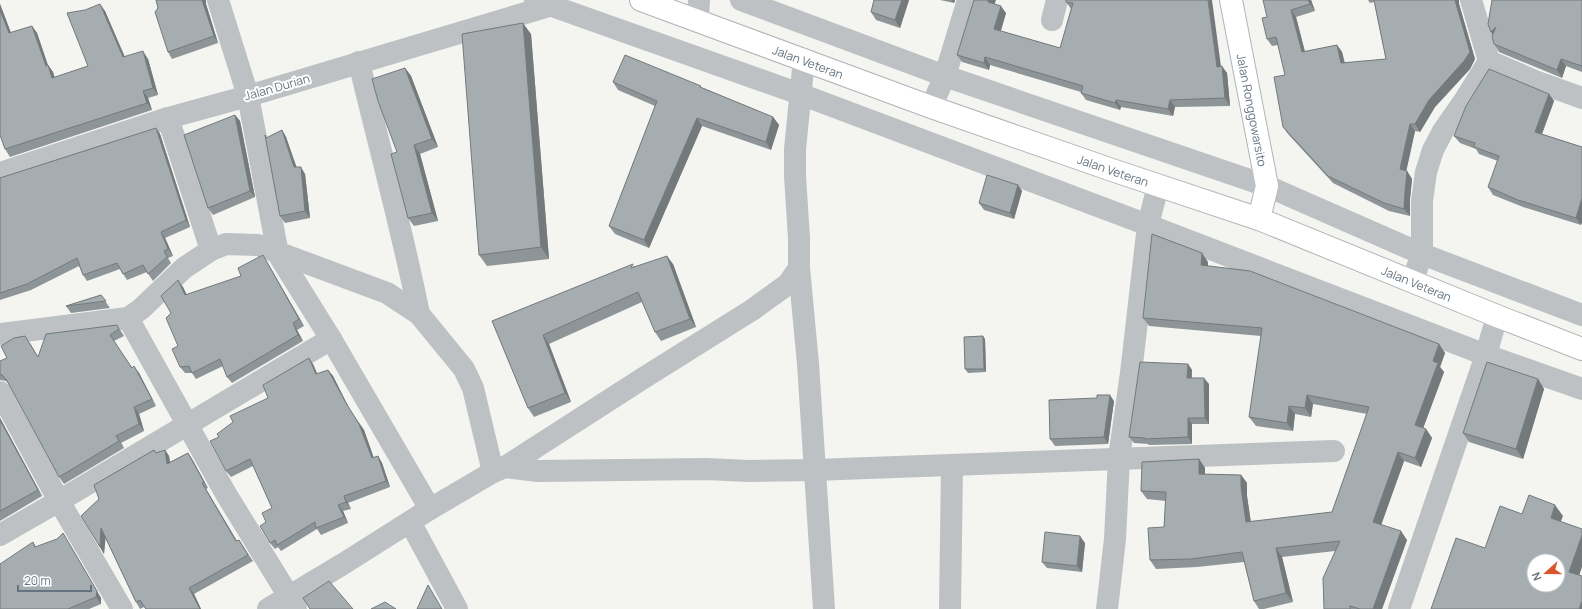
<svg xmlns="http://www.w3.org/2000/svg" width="1582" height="609" viewBox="0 0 1582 609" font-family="Manrope,sans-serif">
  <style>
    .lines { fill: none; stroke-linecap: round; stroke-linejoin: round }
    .secondary-casing { stroke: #b0b5b9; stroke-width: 24 }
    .street { stroke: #bdc1c4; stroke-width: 22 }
    .secondary { stroke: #fff; stroke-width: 22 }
    .wall { fill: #8e9598 }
    .shaded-wall { fill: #74797c }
    .building { fill: #a5adb1; stroke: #74797c; fill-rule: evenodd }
    .labels { text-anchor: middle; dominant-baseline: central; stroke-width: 4; stroke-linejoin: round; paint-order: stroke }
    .street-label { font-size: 12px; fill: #657480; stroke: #fff }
  </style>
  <rect width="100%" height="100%" fill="#f4f4f0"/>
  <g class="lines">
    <defs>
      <g id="secondary">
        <path id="s1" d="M641 0 931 107 1112 170 1259 219 1497 316 1582 349"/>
        <path id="s2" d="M1231 0 1267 186 1259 219"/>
      </g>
    </defs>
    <use href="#secondary" class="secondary-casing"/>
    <g class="street">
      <path d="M218 0 248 96 278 254 331 339 430 509"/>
      <path d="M535 0 800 94 1148 225 1486 355 1582 389"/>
      <path d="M741 0 945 76 1267 186 1422 254 1582 315"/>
      <path d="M1471 0 1489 61 1535 81 1582 98"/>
      <path d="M698 20 699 0"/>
      <path d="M1052 20 1057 0"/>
      <path d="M359 62C379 146 402 229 419 314"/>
      <path d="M931 107 945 76 968 0"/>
      <path d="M168 118 211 250"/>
      <path d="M0 173 168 118 248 96 549 6 550 0"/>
      <path d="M799 268 808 364 824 609"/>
      <path d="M1412 282 1422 254V201L1426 172 1433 150 1443 131 1464 101 1489 61"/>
      <path d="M128 318 226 494 296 608"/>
      <path d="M0 334 128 318 141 309 184 268 211 250 226 244 258 245 387 293 419 314 464 369 473 388 493 472"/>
      <path d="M0 392 59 501 122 609"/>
      <path d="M505 467 538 471 706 469 749 471 814 470 1334 451"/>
      <path d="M410 522 457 609"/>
      <path d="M0 535 59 501 331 339"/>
      <path d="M268 609 343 564 430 509 493 472 505 467 645 377 752 310 788 284 799 268V238L795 176V149L804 59"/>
      <path d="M950 609 952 466"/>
      <path d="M1107 609 1115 539 1119 458 1131 373 1148 225 1158 186"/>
      <path d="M1399 609 1486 355 1497 316"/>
    </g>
    <use href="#secondary" class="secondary"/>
  </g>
  <g class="wall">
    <path d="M156 0H206V4L218 43 172 59 168 52 158 8Z"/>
    <path d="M874 0H909L900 28 876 20 871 12Z"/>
    <path d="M940 0H955L954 3Z"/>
    <path d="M1066 0 1221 66 1227 73 1230 106 1175 107 1173 116 1121 107 1120 110 1086 100 1081 93V92L990 65 989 70 962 62 957 55 994 4 1006 13 1001 31 1060 48 1071 9 1066 2Z"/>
    <path d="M1311 0 1315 11 1296 17 1305 52 1337 45 1342 52 1345 63 1386 59 1374 2 1370 3 1368 0H1459V4L1475 59 1470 69 1435 107 1420 132 1415 131 1406 171H1407L1412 179 1410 199V216L1389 211 1333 183 1288 134 1283 127 1285 75 1278 45 1272 46 1267 39V17Z"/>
    <path d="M1582 0V72L1566 66 1562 78 1499 52 1494 44 1492 35Z"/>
    <path d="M0 4 11 33 32 26 37 33 48 65 53 72 55 78 88 66 105 11 124 57 148 59 158 95 148 98 152 110 10 157 5 149 0 135Z"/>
    <path d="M531 34 549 259 487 266 479 255Z"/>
    <path d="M405 68 411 76 438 147 420 154 438 221 414 226 408 218 397 152Z"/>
    <path d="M613 82 703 88 773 117 779 125 771 150 702 126 649 248 615 234 609 226 655 106 618 90Z"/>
    <path d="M1549 94 1554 101 1542 134 1582 147V222L1581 225 1523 207 1493 195 1488 187 1498 161 1479 154 1476 149 1460 143 1454 136Z"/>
    <path d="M235 115 240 121 255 197 213 215 208 208Z"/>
    <path d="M156 128 160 134 190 227 165 238 173 256 168 258 171 263 153 281 147 272 127 280 120 269 87 281 83 275 79 266 31 290 0 300V178Z"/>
    <path d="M282 130 286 137 296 167 305 174 310 218 285 223 280 216 265 135 267 138Z"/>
    <path d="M1018 185 1022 191 1014 219 984 210 979 203Z"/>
    <path d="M267 262 304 326 297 330 303 341 232 383 227 377 223 366 196 379 192 373H185L180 367 178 346 171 313 183 287 186 295 241 276Z"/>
    <path d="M1208 262V266L1439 344 1445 353 1440 367 1444 372 1423 428 1426 429 1432 438 1421 467 1404 461 1381 525 1407 540 1382 609H1324L1335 551 1282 557 1293 602 1264 609H1259L1254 601 1244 562 1197 567 1156 569 1150 560 1164 527 1166 501 1147 499 1141 491 1199 459 1205 468V474L1241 475 1247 483V496L1251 522 1332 512 1367 414 1313 404 1311 417 1295 414 1293 431 1256 426 1249 417 1261 336 1149 326 1143 318Z"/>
    <path d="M673 264 696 327 661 341 655 332 642 302 549 344 571 402 534 417 528 408 492 321 635 266Z"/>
    <path d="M101 295 110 308 71 313 66 306Z"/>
    <path d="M117 325 124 336 114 341 132 368 139 373 156 406 139 414 144 431 121 443 124 448 64 484 59 477 9 384 6 381 0 380V361L7 358 30 343 38 357Z"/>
    <path d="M985 339 986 372 968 373 965 369Z"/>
    <path d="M313 364 317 374 328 370 333 376 350 410 364 430 374 458 378 456 382 463 390 487 348 503 351 509 343 511 348 523 321 535 317 529 281 551 278 547 275 549 270 543 266 522 272 508 253 466 231 477 226 471 219 437Z"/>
    <path d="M1188 364 1192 370V378L1209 384V424H1192V444L1149 445 1148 444 1134 443 1129 437Z"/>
    <path d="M1538 379 1544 389 1523 459 1469 442 1463 433Z"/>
    <path d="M1114 401 1108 444 1055 446 1050 439Z"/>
    <path d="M0 418 42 496 0 521Z"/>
    <path d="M154 450 156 453 165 450 169 456 170 462 188 453 192 459 208 488 206 489 237 541 239 540 253 561 194 594 201 609H146L144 607 140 609 136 602 105 537 104 554 100 547 81 516 99 499 94 485Z"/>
    <path d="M63 533 67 540 101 598V604L89 609H0L33 542 36 547 57 539Z"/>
    <path d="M1085 543 1082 572 1047 568 1042 562Z"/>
  </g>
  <g class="shaded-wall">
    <path d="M202 0H206V4L218 43 214 36Z"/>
    <path d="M902 0H909L900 28 895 20Z"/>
    <path d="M951 0H955L954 3Z"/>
    <path d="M988 0H996L993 9 988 2Z"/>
    <path d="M1208 0H1212L1222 74 1217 67Z"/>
    <path d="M1308 0H1311L1315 11 1310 4Z"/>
    <path d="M1455 0H1459V4L1475 59 1470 69 1435 107 1420 132 1415 124Z"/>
    <path d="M0 4 14 41 9 33 0 10Z"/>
    <path d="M100 4 105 11 128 64 123 57Z"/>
    <path d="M1001 6 1006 13 999 36 994 29Z"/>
    <path d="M1291 10 1296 17 1307 60 1302 52Z"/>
    <path d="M523 23 531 34 549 259 541 247Z"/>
    <path d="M32 26 37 33 50 72 48 65 53 72 57 86 52 78 46 66Z"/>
    <path d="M1496 27V40L1491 32Z"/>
    <path d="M1337 45 1342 52 1346 70 1341 63Z"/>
    <path d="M143 51 148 59 158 95 153 88Z"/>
    <path d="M985 57 990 65 989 70 984 63Z"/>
    <path d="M1561 59 1566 66 1562 78 1557 70Z"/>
    <path d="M1222 66 1227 73 1230 106 1225 98Z"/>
    <path d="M405 68 411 76 438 147 432 139Z"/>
    <path d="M143 91 148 98 152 110 147 103Z"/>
    <path d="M1549 94 1554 101 1540 139 1535 132Z"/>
    <path d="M1116 100 1121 107 1120 110 1115 103Z"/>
    <path d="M1170 100 1175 107 1173 116 1168 109Z"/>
    <path d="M235 115 240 121 255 197 250 191Z"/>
    <path d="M773 117 779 125 771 150 766 142Z"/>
    <path d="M697 118 702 126 649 248 644 240Z"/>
    <path d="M1410 124 1415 131 1405 177 1400 169Z"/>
    <path d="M156 128 160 134 190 227 186 220Z"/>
    <path d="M282 130 286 137 299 174 294 167Z"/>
    <path d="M414 145 420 154 438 221 432 213Z"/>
    <path d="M301 167 305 174 310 218 305 211Z"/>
    <path d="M1407 171 1412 179 1410 199V216L1404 209 1405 192Z"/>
    <path d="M1018 185 1022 191 1014 219 1010 213Z"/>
    <path d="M1582 198V222L1581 225 1576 218Z"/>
    <path d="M161 232 165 238 173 256 168 249Z"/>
    <path d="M1202 253 1208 262 1207 274 1201 265Z"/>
    <path d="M263 255 267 262 304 326 299 319Z"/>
    <path d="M667 256 673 264 696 327 690 319Z"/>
    <path d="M178 280 183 287 190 301 185 295Z"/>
    <path d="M293 323 297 330 303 341 298 335Z"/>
    <path d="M543 335 549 344 571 402 565 393Z"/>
    <path d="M983 336 985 339 986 372 984 369Z"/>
    <path d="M1439 344 1445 353 1440 367 1444 372 1421 434 1415 425 1433 361Z"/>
    <path d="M309 358 313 364 320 380 316 374Z"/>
    <path d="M1188 364 1192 370 1191 384 1187 378Z"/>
    <path d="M134 366 139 373 156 406 152 399Z"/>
    <path d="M328 370 333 376 350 410 364 430 376 465 372 458 346 403Z"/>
    <path d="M1204 378 1209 384V424L1205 418Z"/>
    <path d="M1538 379 1544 389 1523 459 1516 449Z"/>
    <path d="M1110 395 1114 401 1108 444 1104 437Z"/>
    <path d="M1307 395 1313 404 1311 417 1305 408Z"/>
    <path d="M1289 406 1295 414 1293 431 1287 423Z"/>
    <path d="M134 407 139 414 144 431 139 424Z"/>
    <path d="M0 418 42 496 38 490 0 420Z"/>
    <path d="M1188 418 1192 424V444L1188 437Z"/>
    <path d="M1426 429 1432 438 1421 467 1415 458Z"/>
    <path d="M116 436 121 443 124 448 119 441Z"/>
    <path d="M165 450 169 456 171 470 167 464Z"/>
    <path d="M1398 452 1404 461 1379 531 1373 522Z"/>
    <path d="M188 453 192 459 208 488 204 482Z"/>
    <path d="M378 456 382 463 390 487 386 481Z"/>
    <path d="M1199 459 1205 468V483L1199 474Z"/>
    <path d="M1241 475 1247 483V496L1252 531 1246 522 1241 487Z"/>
    <path d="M202 483 206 489 241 548 236 541Z"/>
    <path d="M344 496 348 503 351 509 346 502Z"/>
    <path d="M338 505 343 511 348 523 344 517Z"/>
    <path d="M1555 505 1563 516 1558 529 1551 518Z"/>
    <path d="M101 528 106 534 104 554 100 547Z"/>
    <path d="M1401 531 1407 540 1382 609H1373Z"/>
    <path d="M63 533 67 540 101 598V604L96 597Z"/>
    <path d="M1582 535V567L1577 582 1569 572Z"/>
    <path d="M1080 536 1085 543 1082 572 1077 566Z"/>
    <path d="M1276 548 1282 557 1293 602 1286 593Z"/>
    <path d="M189 588 194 594 201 609H200Z"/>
    <path d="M1582 601V609H1579Z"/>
  </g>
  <g class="building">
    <path d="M156 0H202L214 36 168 52 155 12 158 8Z"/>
    <path d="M874 0H902L895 20 871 12Z"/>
    <path d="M974 0H988V2L1001 6 994 29 1060 48 1073 3 1066 2V0H1208L1217 67 1222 66 1225 98 1170 100 1168 109 1116 100 1115 103 1081 93 1083 86 985 57 984 63 957 55Z"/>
    <path d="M1263 0H1308L1310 4 1291 10 1302 52 1337 45 1341 63 1386 59 1374 0H1455L1470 52 1464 61 1429 100 1415 124H1410L1400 169 1407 171 1405 192 1404 209 1384 203 1328 176 1283 127 1274 77 1285 75 1276 37 1267 39 1262 18 1267 17Z"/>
    <path d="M1492 0H1582V66L1561 59 1557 70 1494 44 1492 36 1496 27 1491 32 1488 24Z"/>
    <path d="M100 4 123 57 143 51 153 88 143 91 147 103 5 149 0 135V10L9 33 32 26 46 66 48 65 52 78 88 66 67 13 85 10Z"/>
    <path d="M523 23 541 247 479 255 462 34Z"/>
    <path d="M625 55 701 86 700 87 773 117 766 142 697 118 644 240 609 226 657 101 613 82Z"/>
    <path d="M405 68 432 139 414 145 432 213 408 218 391 154 397 152 378 101 372 79Z"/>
    <path d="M1489 69 1549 94 1535 132 1582 147V198L1576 218 1518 200 1488 187 1499 156 1474 147 1475 143 1454 136 1466 106Z"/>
    <path d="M235 115 250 191 208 208 184 135Z"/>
    <path d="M156 128 186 220 161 232 168 249 164 251 167 257 148 274 143 265 123 274 117 263 83 275 77 258 27 284 0 293V178Z"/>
    <path d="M282 130 294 167H301L305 211 280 216 265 135 266 138Z"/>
    <path d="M987 175 1018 185 1010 213 979 203Z"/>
    <path d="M1152 234 1202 253 1201 265 1250 271 1439 344 1433 361 1438 363 1415 425 1426 429 1415 458 1398 452 1373 522 1401 531 1373 609H1360L1350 606V609H1324L1323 578 1340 541 1276 548 1286 593 1254 601 1242 552 1191 559 1150 560 1148 528 1164 527 1166 492 1141 491 1142 462 1199 459V474L1241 475V487L1246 522 1332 512 1369 407 1307 395 1305 408 1289 406 1287 423 1249 417 1262 328 1143 318Z"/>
    <path d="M263 255 299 319 293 323 298 335 227 377 220 359 192 373 189 366 180 367 172 349 178 346 166 318 171 313 161 296 178 280 185 295 241 276 238 268Z"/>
    <path d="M667 256 690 319 655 332 638 292 543 335 565 393 528 408 492 321 633 264 631 268Z"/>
    <path d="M101 295 106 301 66 306Z"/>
    <path d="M117 325 119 329 110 335 132 368 134 366 152 399 134 407 139 424 116 436 119 441 59 477 6 379 2 375 0 374V361L7 358 1 346 14 338 25 336 38 357 46 334Z"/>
    <path d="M983 336 984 369H965L964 337Z"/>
    <path d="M309 358 316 374 328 370 346 403 359 424 372 458 378 456 386 481 344 496 346 502 338 505 344 517 316 528 315 522 277 545 275 540 270 543 260 526 266 522 262 513 272 508 250 459 226 471 210 441 219 437 217 434 233 422 230 416 268 398 263 385Z"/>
    <path d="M1140 362 1188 364 1187 378H1204L1205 418H1188V437L1145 439V438L1129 437Z"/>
    <path d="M1487 362 1538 379 1516 449 1463 433Z"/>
    <path d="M1097 395H1110L1104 437 1050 439 1049 400 1097 398Z"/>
    <path d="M0 420 38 490 0 511Z"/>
    <path d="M154 450 156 453 165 450 167 464 188 453 204 482 202 483 236 541 239 540 248 555 189 588 200 609H146L140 600 136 602 101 528 100 547 81 516 99 499 94 485Z"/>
    <path d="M1529 495 1555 505 1551 518 1582 529V535L1569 572 1582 576V601L1579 609H1431L1456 538 1485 548 1500 506 1522 514ZM1534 561H1558V585H1534Z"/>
    <path d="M1045 532 1080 536 1077 566 1042 562Z"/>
    <path d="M63 533 97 591 96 597 68 609H0V564L33 542 35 547 57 539Z"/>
    <path d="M329 581 353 609H310L303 598Z"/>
    <path d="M428 585 442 609H417Z"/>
    <path d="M385 602 396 609H371Z"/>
  </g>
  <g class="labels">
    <g class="street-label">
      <text stroke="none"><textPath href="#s1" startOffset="178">Jalan Veteran</textPath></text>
      <text transform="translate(277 87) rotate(-16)">Jalan Durian</text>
      <text stroke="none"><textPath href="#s2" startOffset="112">Jalan Ronggowarsito</textPath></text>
      <text stroke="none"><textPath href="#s1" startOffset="502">Jalan Veteran</textPath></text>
      <text stroke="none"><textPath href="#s1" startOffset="826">Jalan Veteran</textPath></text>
    </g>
  </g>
  <g transform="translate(1546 573) rotate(249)"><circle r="19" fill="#ffffff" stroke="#c1c7cc"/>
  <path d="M0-3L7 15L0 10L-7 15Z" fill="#d8562c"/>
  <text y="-6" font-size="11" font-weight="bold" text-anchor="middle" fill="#657480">N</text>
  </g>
  <path d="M18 585v6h73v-6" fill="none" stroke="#657480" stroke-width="2"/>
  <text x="24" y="585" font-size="12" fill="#657480" stroke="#ffffff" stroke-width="3" paint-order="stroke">20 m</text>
</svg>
